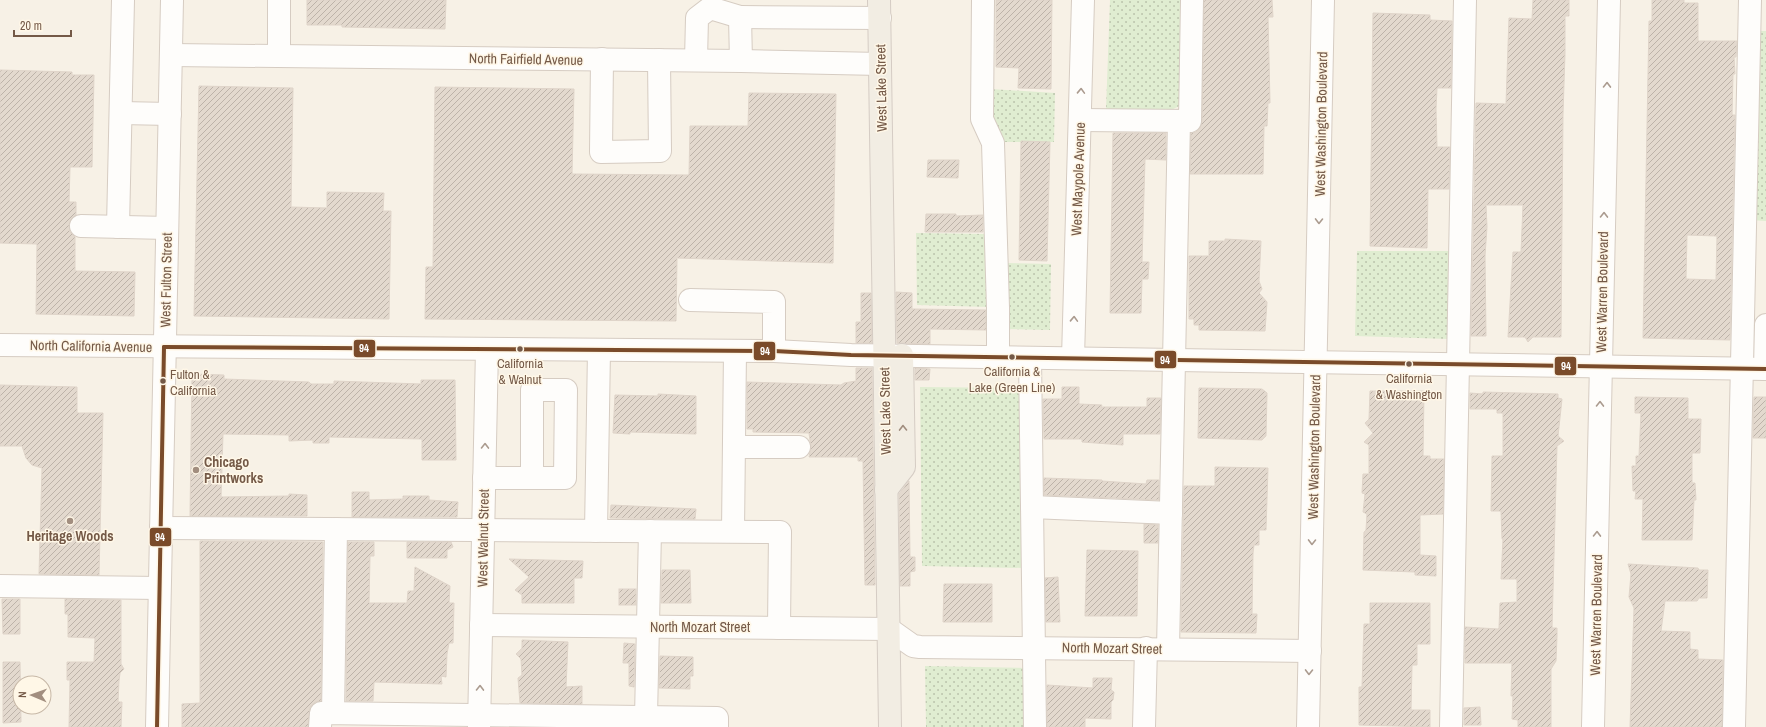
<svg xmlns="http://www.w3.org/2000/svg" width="1766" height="727" viewBox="0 0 1766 727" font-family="'Archivo Narrow',sans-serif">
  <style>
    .grass { fill: url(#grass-dots) }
    .building { fill: url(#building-hatch); stroke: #dfd4c9; fill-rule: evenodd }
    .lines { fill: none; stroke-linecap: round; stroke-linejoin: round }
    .minor-casing { stroke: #d6ccc2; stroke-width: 24 }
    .major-casing { stroke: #d5ccc4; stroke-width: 24 }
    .minor { stroke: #fefdfb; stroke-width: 22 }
    .major { stroke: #f2ede3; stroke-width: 22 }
    .bus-1-casing { stroke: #fff7e7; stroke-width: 7 }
    .bus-1 { stroke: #7a4b2a; stroke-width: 4 }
    .oneway { stroke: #ab9b8f }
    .oneway2 { stroke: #a08d7e }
    .bus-dot { fill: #745947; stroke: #fff7e7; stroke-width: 1.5 }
    .poi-dot { fill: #a28e7f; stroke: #fff7e7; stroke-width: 1.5 }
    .labels { text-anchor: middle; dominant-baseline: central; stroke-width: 3; stroke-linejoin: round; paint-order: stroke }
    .bus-label { font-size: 13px; fill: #745947; stroke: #fff7e7 }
    .street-label { font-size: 14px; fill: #745947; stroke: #fff7e7 }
    .poi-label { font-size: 14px; font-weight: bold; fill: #745947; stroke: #fff7e7; text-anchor: start }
    .line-badge { stroke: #fff7e7; stroke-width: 1.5 }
    .badge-label { font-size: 11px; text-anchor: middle; font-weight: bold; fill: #fff }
  </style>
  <defs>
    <pattern id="grass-dots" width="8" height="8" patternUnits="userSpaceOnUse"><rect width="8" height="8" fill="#e0edd1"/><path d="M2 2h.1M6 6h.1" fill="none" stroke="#bac3ab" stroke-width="1.8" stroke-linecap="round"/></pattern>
    <pattern id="building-hatch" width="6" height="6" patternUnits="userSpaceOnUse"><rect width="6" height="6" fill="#e3d9ce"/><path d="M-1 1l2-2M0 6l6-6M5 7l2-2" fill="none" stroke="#bdb3a9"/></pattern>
  </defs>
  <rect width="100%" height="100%" fill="#f7f1e6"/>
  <g class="grass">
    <path d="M1110 0H1191L1188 102 1171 110H1106Z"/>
    <path d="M1755 31H1766V221L1750 220Z"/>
    <path d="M990 89 1055 93 1054 142H1000L988 118Z"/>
    <path d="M916 233 987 234 990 307 917 305Z"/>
    <path d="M1357 251H1451L1449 339 1355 336Z"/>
    <path d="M1003 263 1051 264 1050 330 1005 329Z"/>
    <path d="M920 387 1025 388 1024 568 922 566Z"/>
    <path d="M925 666 1029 668 1028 727H926Z"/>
  </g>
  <g class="building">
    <path d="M307 0H446L445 29 342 27V25H307Z"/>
    <path d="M996 0H1052L1051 89 1018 88 1019 68 996 67Z"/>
    <path d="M1204 0H1272L1273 17H1268L1270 103H1268L1267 126H1264L1263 174H1190L1191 133 1196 132 1200 128 1202 121Z"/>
    <path d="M1533 0H1569V16H1565V53L1563 114 1561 337H1533L1528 342 1525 337H1508L1513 252H1521L1523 205H1486L1487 227 1485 256 1486 336H1471L1476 103 1506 104 1509 18 1532 19Z"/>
    <path d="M1652 0H1684V3H1698V41H1737L1736 57H1734L1735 74H1733L1732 115H1735L1730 340 1643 338 1649 21H1652ZM1687 235 1717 236 1716 280 1686 279Z"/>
    <path d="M1373 13 1430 15V20L1452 21 1451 88H1437L1436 109 1437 147H1450L1449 189H1428L1427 248 1370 246Z"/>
    <path d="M0 70 72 72V75H94L92 167H70L69 202H76V215L71 219 69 225 70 232 75 237V271L135 272 134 316 36 314 37 244 0 243Z"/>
    <path d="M199 86 293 88 291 207 327 208V192L384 193 383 211H391L389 319 194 316Z"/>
    <path d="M435 87 574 89 572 174 689 175 690 126H748L749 93 836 94 833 263 677 258 676 321 425 319 426 267H433Z"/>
    <path d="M1113 133H1166V160L1145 159 1142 262H1149L1148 279H1142L1141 313H1110Z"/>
    <path d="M1021 141 1050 142 1047 261 1019 260Z"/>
    <path d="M928 160H959L958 178 927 177Z"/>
    <path d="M926 214H956V216L983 215V232H925Z"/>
    <path d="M1225 239 1261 241 1259 281 1262 289 1259 293 1267 302 1265 331 1199 330V325H1194V319H1189V256H1209V241H1225Z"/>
    <path d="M896 292 912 293V309L986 310V330L930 329V344L897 343Z"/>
    <path d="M861 293H871L872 343H856V322H861Z"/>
    <path d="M856 368H872L875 585H865L863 461H858V457H809L811 447 809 433 753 432V429H747V382L841 385 844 383 856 381Z"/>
    <path d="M915 368 930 369 929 380H915Z"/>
    <path d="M192 374 224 375V379L309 382 311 384H334V381L421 384V380H455L456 460H422V439L329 437V443H313V440L289 441V435L223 434 221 497 289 496V494L307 495V516H190Z"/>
    <path d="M0 385 77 387V413H103L99 575 39 574 42 468 32 465 26 458 22 446H0Z"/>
    <path d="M1062 387H1079V404L1102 405 1101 407H1147V398H1161L1160 434H1123V445L1082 442V439H1044L1043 399H1062Z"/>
    <path d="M1199 388 1262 389 1267 393 1266 436 1262 440 1198 438Z"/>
    <path d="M1370 391H1424L1423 456H1430V459H1444L1443 514 1420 515V555L1436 556V576L1415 575V572L1363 570 1364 532 1366 530 1367 514 1363 512 1365 494 1362 493 1363 474H1369V445L1364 442 1373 433 1365 423 1369 419Z"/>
    <path d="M1483 392 1558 394V398L1562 399 1558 436 1564 441 1557 446 1552 628H1557V636L1556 661 1551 669V727H1518V720L1512 719 1513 696H1511L1512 663H1465V627L1498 629 1499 628 1500 603 1517 602V579H1501L1503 539H1502L1501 511H1491L1492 456H1503V413H1497V409H1470V393L1483 394Z"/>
    <path d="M658 394 696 396V434L630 432V434L613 433 615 395 658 396Z"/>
    <path d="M1635 397 1688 398V419H1701L1700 453H1692V483H1695L1696 500H1694L1692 540H1642L1643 499H1635L1636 491H1633L1632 466H1636V456H1639L1641 413H1635Z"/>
    <path d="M1754 397H1766V438H1753Z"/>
    <path d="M1215 467 1268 468 1266 530H1259V545H1254L1253 553 1252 614H1257L1256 633 1181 632 1184 486H1215Z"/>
    <path d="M1044 478 1102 480V481L1146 484 1147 480H1159V500L1044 495Z"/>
    <path d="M909 481 910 557H915V571L910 572V586H900L899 494Z"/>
    <path d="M352 492H369V500L403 499V496H429V500L458 502 457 517H352Z"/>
    <path d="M611 505 696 509 695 519 610 518Z"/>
    <path d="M1144 524 1158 525V543H1144Z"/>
    <path d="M200 541 323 542 321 701 315 702 310 707 308 727H182V704L200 703Z"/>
    <path d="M348 542H374V556H370L369 603H407L408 591H414L415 567 450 586 449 603H454L453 643H449L447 654 446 677 441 676 442 684 374 682 373 701H346Z"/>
    <path d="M407 542H451L453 547 447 550V558H407Z"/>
    <path d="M1087 550 1138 551 1137 616H1085Z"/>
    <path d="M509 559 583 561 582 578H574V603H522V595L515 590 529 577Z"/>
    <path d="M1628 564 1698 568 1699 570H1708L1707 598H1699L1697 601H1665L1661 631 1690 632V649L1698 650V659L1723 660 1722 727H1630L1634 608 1629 597 1631 574Z"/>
    <path d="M662 570H690L691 603H661Z"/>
    <path d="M1058 577 1060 622H1046L1045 578Z"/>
    <path d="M944 584H992V622H943Z"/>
    <rect x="619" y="589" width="17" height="16"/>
    <path d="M2 599H20V634H3Z"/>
    <path d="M65 599 121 600V664L124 669 120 673 119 681 118 702H122L121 727H69L70 680H67V662H94L95 638 68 637V614H65Z"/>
    <path d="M1370 603H1430V644H1417V665H1412L1411 710H1430V727L1359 725V687H1362L1364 624H1370Z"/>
    <path d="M522 640 568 642 566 687 582 686V704L520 703 518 678 522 675 521 659 516 654 522 648Z"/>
    <path d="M624 643 635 644 634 687 629 686V663H623Z"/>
    <path d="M660 656 693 657V676H690V689L659 688Z"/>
    <path d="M3 662H20L21 722 3 723Z"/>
    <path d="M1093 678H1112L1111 690 1114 692 1113 700 1111 702V719L1085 718V727H1047V685L1093 688Z"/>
    <path d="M1480 707 1481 725H1464V708Z"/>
  </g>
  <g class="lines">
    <defs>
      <g id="minor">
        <path d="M983 0 982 119 993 143 998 308V357"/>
        <path d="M740 17 880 18"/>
        <path d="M171 55 741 61 880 64"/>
        <path d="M279 56V0"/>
        <path d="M602 59 601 152 660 151 659 60"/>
        <path d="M696 60 697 18 710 8 740 17 741 61"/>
        <path d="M121 113 170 114"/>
        <path d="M1080 120 1190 121 1192 0"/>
        <path d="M81 226 167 228"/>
        <path d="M118 227 123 0"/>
        <path d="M690 300 774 302V351"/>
        <path d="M0 345 774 351 851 355 1766 369"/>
        <path d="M1030 358 1035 727"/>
        <path d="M1073 358 1083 0"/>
        <path d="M1765 369 1766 325"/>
        <path d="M734 447H799"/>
        <path d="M484 478H565L566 390H532V478"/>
        <path d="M1032 507 1171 513"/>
        <path d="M161 528 780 532 779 628"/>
        <path d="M596 531 599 350"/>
        <path d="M733 531 735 351"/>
        <path d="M0 586 159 588"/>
        <path d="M481 625 889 629 913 646 920 647 1310 651"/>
        <path d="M1168 649 1179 121"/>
        <path d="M333 713 336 529"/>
        <path d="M646 717 650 531"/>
        <path d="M157 727 172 0"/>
        <path d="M320 727 321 713 717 718V727"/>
        <path d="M479 727 487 349"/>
        <path d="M1144 727 1146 648"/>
        <path d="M1308 727 1323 0"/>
        <path d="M1451 727 1465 0"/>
        <path d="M1593 727 1609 0"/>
        <path d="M1734 727 1750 0"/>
      </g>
      <g id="major">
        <path d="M879 0 890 727"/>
        <path d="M886 490 904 467 902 355"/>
      </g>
    </defs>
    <use href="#minor" class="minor-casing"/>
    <use href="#major" class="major-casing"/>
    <use href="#minor" class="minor"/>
    <use href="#major" class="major"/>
    <defs>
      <g id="bus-1">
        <path d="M164 347 774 351 851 355 1766 369"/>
        <path d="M157 727 164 347"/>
      </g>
    </defs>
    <use href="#bus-1" class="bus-1-casing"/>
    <use href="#bus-1" class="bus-1"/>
  </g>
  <defs><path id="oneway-chevron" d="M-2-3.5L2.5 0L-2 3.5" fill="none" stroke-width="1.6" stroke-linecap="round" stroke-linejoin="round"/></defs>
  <g class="oneway">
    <use href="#oneway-chevron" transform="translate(1607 85) rotate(-89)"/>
    <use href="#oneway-chevron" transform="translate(1081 91) rotate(-88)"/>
    <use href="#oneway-chevron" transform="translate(1604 215) rotate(-89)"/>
    <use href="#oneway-chevron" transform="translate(1319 221) rotate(91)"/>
    <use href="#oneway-chevron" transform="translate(1074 319) rotate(-88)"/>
    <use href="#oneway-chevron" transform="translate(1600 404) rotate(-89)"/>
    <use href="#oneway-chevron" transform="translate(485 446) rotate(-89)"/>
    <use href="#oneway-chevron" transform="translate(1597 534) rotate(-89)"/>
    <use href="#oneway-chevron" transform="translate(1312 542) rotate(91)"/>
    <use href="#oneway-chevron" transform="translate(1309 672) rotate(91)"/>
    <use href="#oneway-chevron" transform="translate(480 688) rotate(-89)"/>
  </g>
  <use class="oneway2" href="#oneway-chevron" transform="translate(903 428) rotate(-91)"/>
  <g class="bus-dot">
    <circle cx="520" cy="349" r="3.5"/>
    <circle cx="1012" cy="357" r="3.5"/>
    <circle cx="1409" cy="364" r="3.5"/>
    <circle cx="163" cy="381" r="3.5"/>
  </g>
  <g class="poi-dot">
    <circle cx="196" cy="470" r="4"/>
    <circle cx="70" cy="521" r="4"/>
  </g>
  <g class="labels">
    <g class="bus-label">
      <text x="520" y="363">California<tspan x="520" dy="16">&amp; Walnut</tspan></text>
      <text x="1012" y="371">California &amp;<tspan x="1012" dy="16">Lake (Green Line)</tspan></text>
      <text x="170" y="374" text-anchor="start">Fulton &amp;<tspan x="170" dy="16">California</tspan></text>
      <text x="1409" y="378">California<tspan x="1409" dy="16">&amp; Washington</tspan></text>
    </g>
    <g class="street-label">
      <text transform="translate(526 59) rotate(1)">North Fairfield Avenue</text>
      <text transform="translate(881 88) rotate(-91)">West Lake Street</text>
      <text transform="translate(1321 124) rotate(-89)">West Washington Boulevard</text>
      <text transform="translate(1078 179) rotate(-88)">West Maypole Avenue</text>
      <text transform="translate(166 280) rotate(-89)">West Fulton Street</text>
      <text transform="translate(1602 292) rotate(-89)">West Warren Boulevard</text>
      <text transform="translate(91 346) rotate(1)">North California Avenue</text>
      <text transform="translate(885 411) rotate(-91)">West Lake Street</text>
      <text transform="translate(1314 447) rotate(-89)">West Washington Boulevard</text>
      <text transform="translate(483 538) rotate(-89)">West Walnut Street</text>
      <text transform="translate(1596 615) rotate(-89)">West Warren Boulevard</text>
      <text x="700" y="627">North Mozart Street</text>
      <text transform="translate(1112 648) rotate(1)">North Mozart Street</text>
    </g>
    <g class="poi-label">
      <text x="204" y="462">Chicago<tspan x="204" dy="16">Printworks</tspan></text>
      <text x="70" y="536" text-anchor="middle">Heritage Woods</text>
    </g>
  </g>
  <g class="line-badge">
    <rect x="353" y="339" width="23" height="19" rx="4" fill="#7a4b2a"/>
    <rect x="753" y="341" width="23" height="20" rx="4" fill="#7a4b2a"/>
    <rect x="1154" y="350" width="23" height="19" rx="4" fill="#7a4b2a"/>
    <rect x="1554" y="356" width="23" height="20" rx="4" fill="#7a4b2a"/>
    <rect x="149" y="527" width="23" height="20" rx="4" fill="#7a4b2a"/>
  </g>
  <g class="badge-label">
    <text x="364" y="352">94</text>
    <text x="765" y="355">94</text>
    <text x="1165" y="364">94</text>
    <text x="1566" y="370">94</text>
    <text x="160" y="541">94</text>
  </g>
  <g transform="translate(32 695) rotate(272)"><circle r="19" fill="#fff7e7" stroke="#c7b8a7"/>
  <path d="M0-3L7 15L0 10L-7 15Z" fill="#a28e7f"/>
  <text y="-6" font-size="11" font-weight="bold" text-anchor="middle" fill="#745947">N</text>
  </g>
  <path d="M14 30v6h57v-6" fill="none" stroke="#745947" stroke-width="2"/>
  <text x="20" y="30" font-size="12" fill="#745947" stroke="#fff7e7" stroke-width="3" paint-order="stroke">20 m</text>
</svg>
